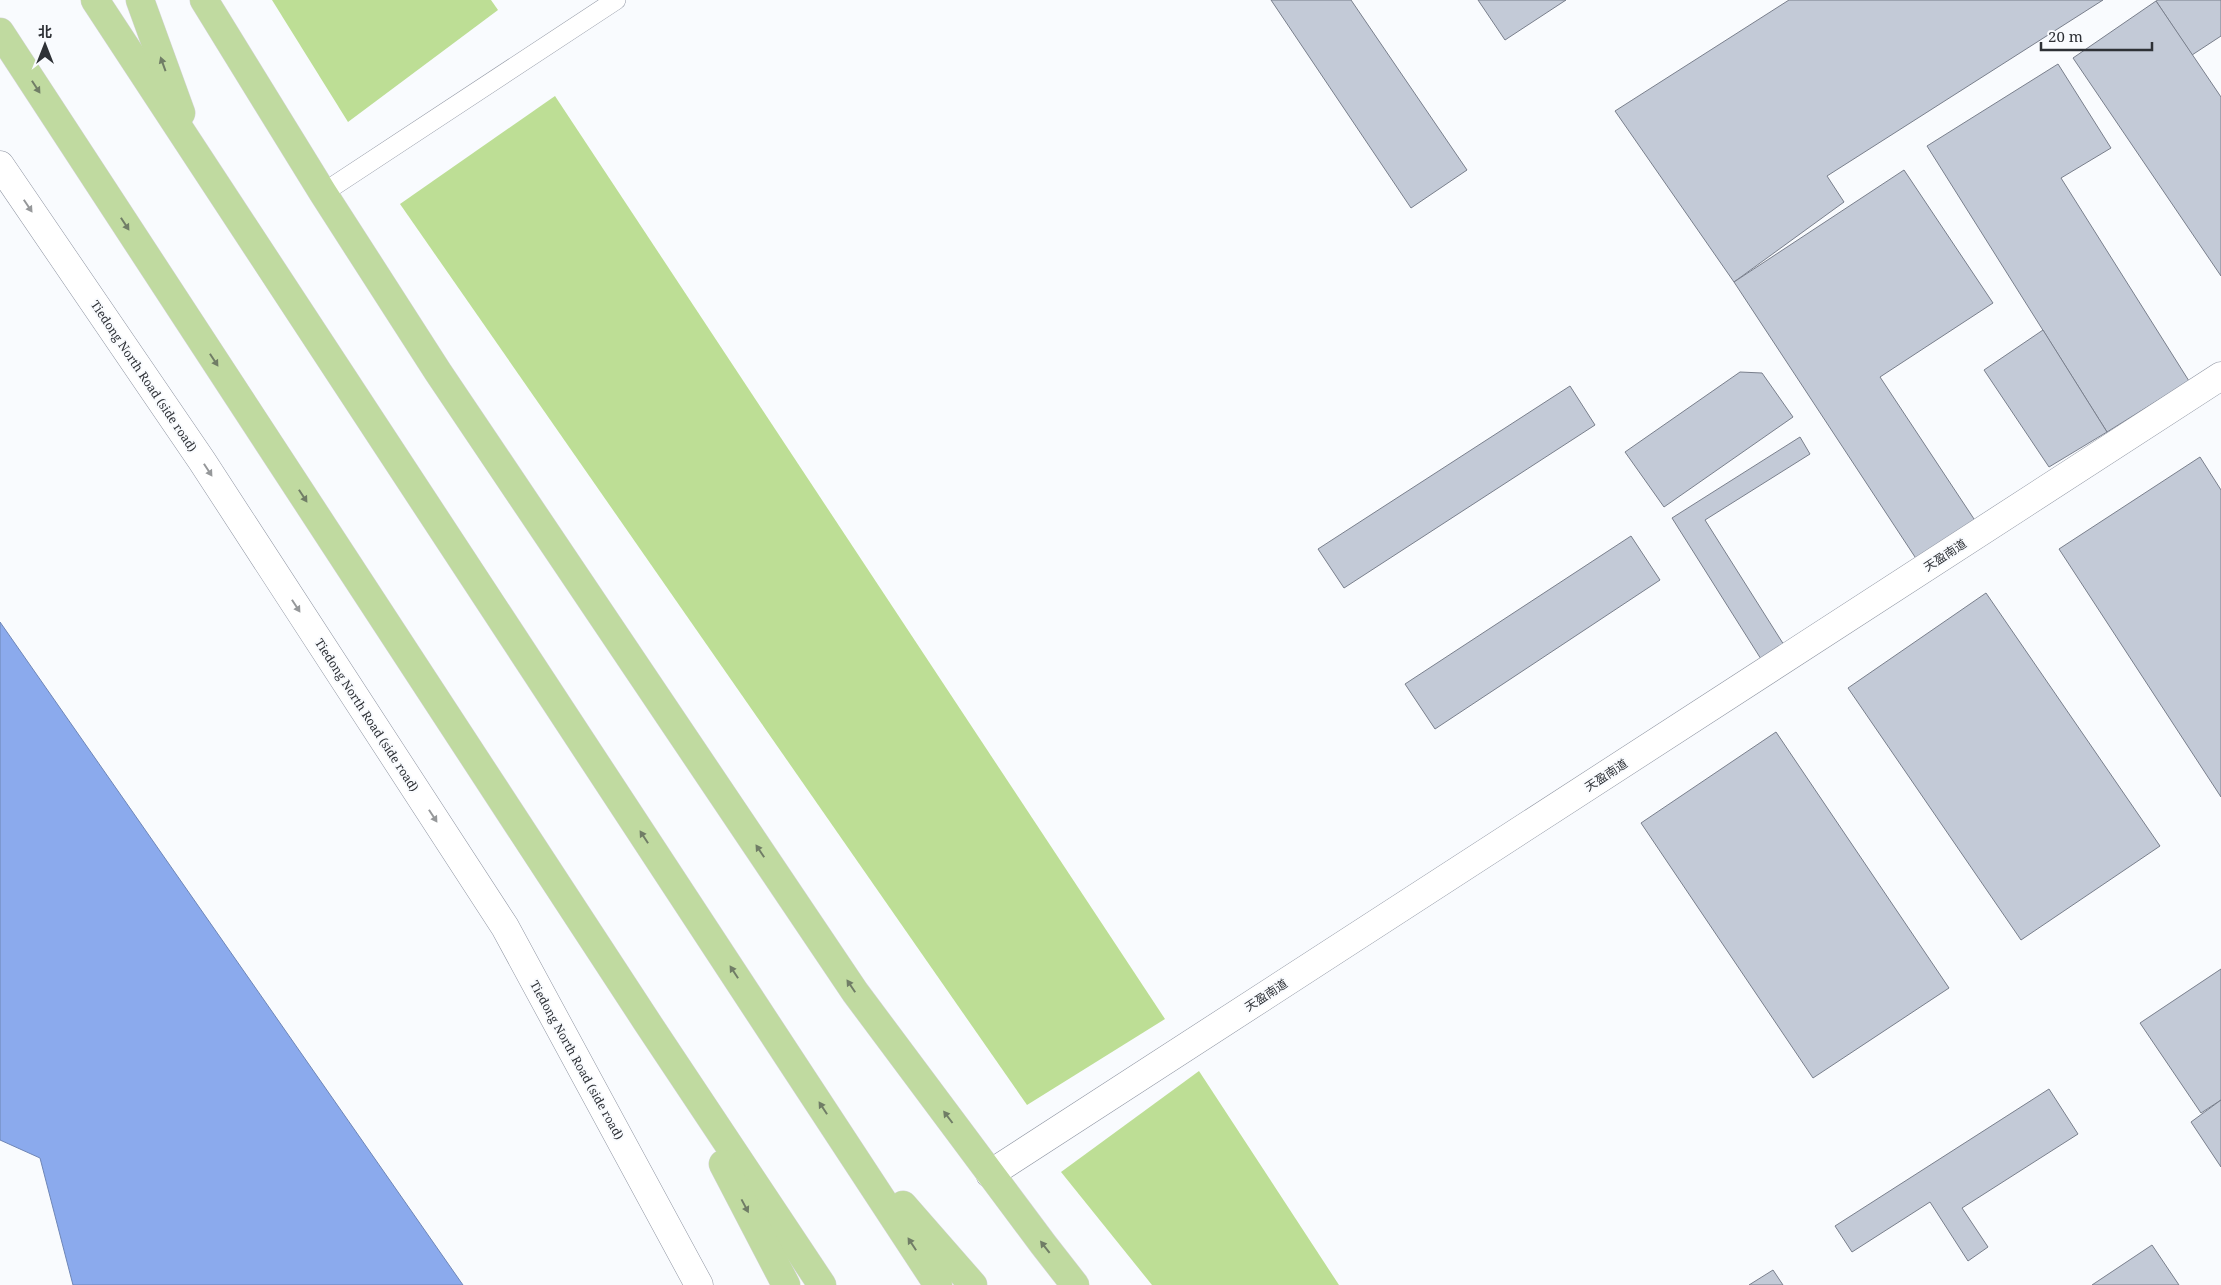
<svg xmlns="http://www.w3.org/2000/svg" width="2221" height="1285" viewBox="0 0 2221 1285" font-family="'Noto Serif','Noto Sans SC',serif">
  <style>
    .green { fill: #bdde95 }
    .water { fill: #8baaed; stroke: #6f86b6 }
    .building { fill: #c3cad7; stroke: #797f8c }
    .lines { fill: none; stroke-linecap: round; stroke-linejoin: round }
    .service-casing { stroke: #8f95a2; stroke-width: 20 }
    .minor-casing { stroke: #8f95a2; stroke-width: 29 }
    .tertiary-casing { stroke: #8f95a2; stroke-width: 29 }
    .trunk-casing { stroke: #d5d6d7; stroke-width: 29 }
    .service { stroke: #fff; stroke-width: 19 }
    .minor { stroke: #fff; stroke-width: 28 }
    .tertiary { stroke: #fff; stroke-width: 28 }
    .trunk { stroke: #c0daa0; stroke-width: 28 }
    .oneway { fill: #707d66 }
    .oneway2 { fill: #96989a }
    .labels { text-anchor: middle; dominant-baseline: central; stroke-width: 4; stroke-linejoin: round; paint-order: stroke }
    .street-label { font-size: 12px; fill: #2e3136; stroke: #f9fbfe }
  </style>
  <rect width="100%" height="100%" fill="#f9fbfe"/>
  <g class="green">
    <path d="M272 0H491L498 10 348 122Z"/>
    <path d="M555 96 1165 1019 1027 1105 400 204Z"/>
    <path d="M1199 1071 1339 1285H1152L1061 1172Z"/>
  </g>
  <path class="water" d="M0 622 463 1285H73L40 1158 0 1140Z"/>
  <g class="building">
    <path d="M1271 0H1351L1467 170 1411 208Z"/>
    <path d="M1478 0H1566L1505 40Z"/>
    <path d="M1789 0H2103L1827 176 1844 202 1734 282 1615 111Z"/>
    <path d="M2158 0H2221V36L2192 55 2156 1Z"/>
    <path d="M2156 1 2221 97V276L2073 58Z"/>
    <path d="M2058 64 2111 148 2061 178 2189 381 2107 432 1927 146Z"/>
    <path d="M1904 170 1993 303 1880 377 1976 522 1917 560 1734 282Z"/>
    <path d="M2043 330 2107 432 2049 467 1984 370Z"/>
    <path d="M1740 372 1762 373 1793 417 1664 507 1625 452Z"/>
    <path d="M1570 386 1595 425 1344 588 1318 549Z"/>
    <path d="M1800 437 1810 454 1705 520 1784 645 1761 659 1672 518Z"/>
    <path d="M2200 457 2221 490V797L2059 549Z"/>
    <path d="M1631 536 1660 580 1435 729 1405 684Z"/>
    <path d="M1986 593 2160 846 2021 940 1848 688Z"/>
    <path d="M1776 732 1949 988 1813 1078 1641 823Z"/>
    <path d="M2221 969V1100L2201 1113 2140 1023Z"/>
    <path d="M2049 1089 2078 1134 1962 1208 1988 1247 1968 1261 1930 1202 1852 1252 1835 1226Z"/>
    <path d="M2221 1100V1167L2191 1122Z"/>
    <path d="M2152 1245 2179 1285H2092Z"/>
    <path d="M1773 1270 1783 1285H1749Z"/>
  </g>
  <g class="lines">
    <defs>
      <path id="service" d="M323 193 616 0"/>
      <path id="minor" d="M990 1174 2221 376"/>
      <path id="tertiary" d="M0 165 202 461 505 927 699 1285"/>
      <g id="trunk">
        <path d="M95 0 938 1285"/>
        <path d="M140 0 181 113"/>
        <path d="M204 0 323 193 438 372 855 992 1043 1244 1075 1285"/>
        <path d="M0 32 647 1022 822 1285"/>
        <path d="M723 1164 786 1285"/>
        <path d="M903 1205 973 1285"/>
      </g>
    </defs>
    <use href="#service" class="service-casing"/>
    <use href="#minor" class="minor-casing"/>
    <use href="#tertiary" class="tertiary-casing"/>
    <use href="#trunk" class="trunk-casing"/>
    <use href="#service" class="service"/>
    <use href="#minor" class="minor"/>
    <use href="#tertiary" class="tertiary"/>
    <use href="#trunk" class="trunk"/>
  </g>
  <defs><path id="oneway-solid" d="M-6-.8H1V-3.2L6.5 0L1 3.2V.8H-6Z" transform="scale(1.25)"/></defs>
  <g class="oneway">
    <use href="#oneway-solid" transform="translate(163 64) rotate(-110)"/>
    <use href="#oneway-solid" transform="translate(36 87) rotate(57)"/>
    <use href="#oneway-solid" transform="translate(125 224) rotate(57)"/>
    <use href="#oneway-solid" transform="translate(214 360) rotate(57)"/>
    <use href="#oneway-solid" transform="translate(303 496) rotate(57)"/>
    <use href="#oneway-solid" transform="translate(644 837) rotate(-123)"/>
    <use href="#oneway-solid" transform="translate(760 851) rotate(-124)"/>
    <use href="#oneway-solid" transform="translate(734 972) rotate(-123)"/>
    <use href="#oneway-solid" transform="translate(851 986) rotate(-124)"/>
    <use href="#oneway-solid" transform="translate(823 1108) rotate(-123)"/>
    <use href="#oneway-solid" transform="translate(948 1117) rotate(-127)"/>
    <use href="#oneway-solid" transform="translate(745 1206) rotate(62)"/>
    <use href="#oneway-solid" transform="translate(912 1244) rotate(-123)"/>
    <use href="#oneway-solid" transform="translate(1045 1247) rotate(-128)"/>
  </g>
  <g class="oneway2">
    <use href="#oneway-solid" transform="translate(28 206) rotate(56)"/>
    <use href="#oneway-solid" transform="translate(208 470) rotate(57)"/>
    <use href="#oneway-solid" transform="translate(296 606) rotate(57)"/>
    <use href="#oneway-solid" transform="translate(433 816) rotate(57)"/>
  </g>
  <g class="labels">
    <g class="street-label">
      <text transform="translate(144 376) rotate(56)">Tiedong North Road (side road)</text>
      <text transform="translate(1945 555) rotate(-33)">天盈南道</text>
      <text transform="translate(367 715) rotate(57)">Tiedong North Road (side road)</text>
      <text transform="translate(1606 775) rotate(-33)">天盈南道</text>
      <text transform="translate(1266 995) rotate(-33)">天盈南道</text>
      <text transform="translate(577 1060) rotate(61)">Tiedong North Road (side road)</text>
    </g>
  </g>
  <g transform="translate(45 45)" stroke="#f9fbfe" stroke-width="4" paint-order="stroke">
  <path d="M0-4L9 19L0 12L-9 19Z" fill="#2e3136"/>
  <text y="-8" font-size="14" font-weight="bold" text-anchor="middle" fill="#2e3136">北</text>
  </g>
  <path d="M2041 42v8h111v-8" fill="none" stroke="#2e3136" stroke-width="2.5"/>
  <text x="2048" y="42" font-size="15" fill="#2e3136" stroke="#f9fbfe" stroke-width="4" paint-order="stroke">20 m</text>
</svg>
